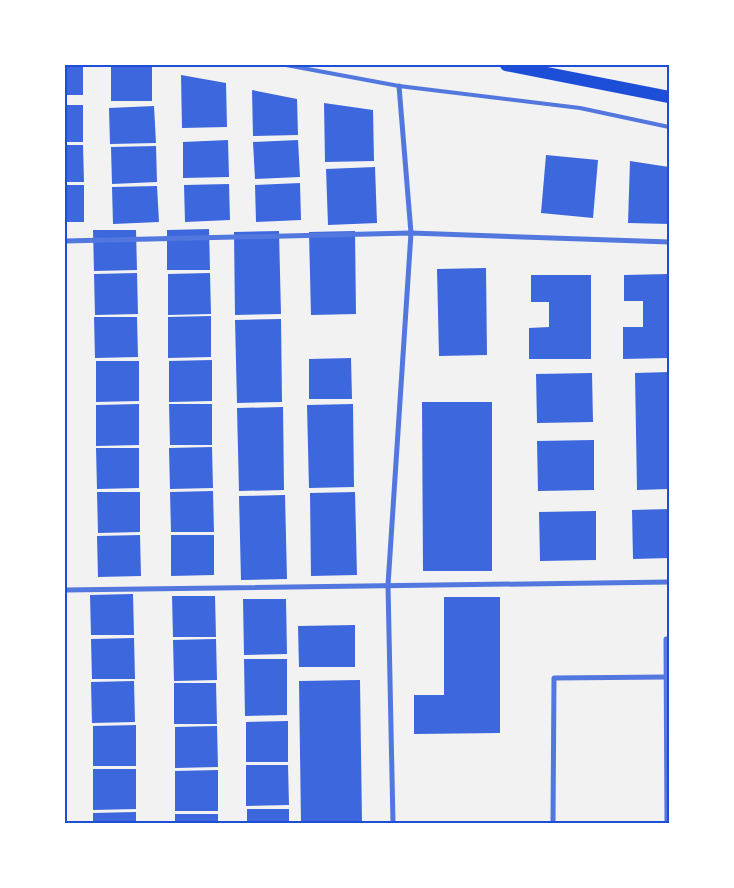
<svg xmlns="http://www.w3.org/2000/svg" width="734" height="888" viewBox="0 0 734 888" font-family="'Noto Sans',sans-serif">
  <style>
    .building { fill: #3d67dc }
    .lines { fill: none; stroke-linecap: round; stroke-linejoin: round }
    .service { stroke: #5277de; stroke-width: 4 }
    .minor { stroke: #5277de; stroke-width: 5 }
    .primary { stroke: #1d4ed8; stroke-width: 12 }
    .neatline { fill: none; stroke: #1d4ed8; stroke-width: 2 }
  </style>
  <rect width="100%" height="100%" fill="#f2f2f2"/>
  <g class="building">
    <rect x="65" y="65" width="18" height="30"/>
    <path d="M111 65H139L152 67V101H111Z"/>
    <path d="M181 75 226 83 227 127 182 128Z"/>
    <path d="M252 90 297 99 298 135 253 136Z"/>
    <path d="M324 103 373 110 374 161 325 162Z"/>
    <rect x="65" y="105" width="18" height="37"/>
    <path d="M154 106 156 143 110 144 109 108Z"/>
    <path d="M228 140 229 177 183 178V142Z"/>
    <path d="M298 140 300 177 255 179 253 142Z"/>
    <path d="M65 145H83L84 182H65Z"/>
    <path d="M156 146 157 182 112 184 111 147Z"/>
    <path d="M546 155 598 160 593 218 541 213Z"/>
    <path d="M630 161 669 167V224L628 223Z"/>
    <path d="M375 167 377 223 328 225 326 169Z"/>
    <path d="M300 183 301 220 256 222 255 185Z"/>
    <path d="M229 184 230 220 185 222 184 185Z"/>
    <rect x="65" y="185" width="19" height="37"/>
    <path d="M157 186 159 222 113 224 112 187Z"/>
    <path d="M209 229 210 270H167V230Z"/>
    <path d="M93 230H136L137 270 94 271Z"/>
    <path d="M279 231 281 314 235 315 234 232Z"/>
    <path d="M355 231 356 314 311 315 309 232Z"/>
    <path d="M486 268 487 355 439 356 437 269Z"/>
    <path d="M137 273 138 314 95 315 94 274Z"/>
    <path d="M210 273 211 314 168 315V274Z"/>
    <path d="M669 274V358L623 359V327H643V301H624V275Z"/>
    <path d="M531 275H591V359H529V328L549 327V302H531Z"/>
    <path d="M211 316V357L168 358V317Z"/>
    <path d="M94 317H137L138 357 95 358Z"/>
    <path d="M281 319 282 402 237 403 235 320Z"/>
    <path d="M351 358 352 399H309V359Z"/>
    <path d="M212 360V401L169 402V361Z"/>
    <path d="M96 361H139V401L96 402Z"/>
    <path d="M669 372V489L637 490 635 373Z"/>
    <path d="M592 373 593 422 537 423 536 374Z"/>
    <path d="M422 402H492V571H423Z"/>
    <path d="M139 404V445L96 446V405Z"/>
    <path d="M169 404H212V445H170Z"/>
    <path d="M353 404 354 487 309 488 307 405Z"/>
    <path d="M283 407 284 490 239 491 237 408Z"/>
    <path d="M594 440V490L538 491 537 441Z"/>
    <path d="M212 447 213 488 170 489 169 448Z"/>
    <path d="M96 448H139V488L97 489Z"/>
    <path d="M213 491 214 532H171L170 492Z"/>
    <path d="M97 492H140V532L98 533Z"/>
    <path d="M355 492 357 575 311 576 310 493Z"/>
    <path d="M285 495 287 579 241 580 239 496Z"/>
    <path d="M669 509V558L633 559 632 510Z"/>
    <path d="M596 511V560L540 561 539 512Z"/>
    <rect x="65" y="518" width="2" height="19"/>
    <path d="M140 535 141 576 98 577 97 536Z"/>
    <path d="M171 535H214V575L171 576Z"/>
    <rect x="65" y="550" width="2" height="31"/>
    <path d="M133 594 134 635H91L90 595Z"/>
    <path d="M172 596H215L216 637H173Z"/>
    <path d="M444 597H500V733L414 734V695H444Z"/>
    <path d="M243 599H286L287 654 244 655Z"/>
    <path d="M355 625V667H299L298 626Z"/>
    <path d="M134 638 135 679H92L91 639Z"/>
    <path d="M216 639 217 680 174 681 173 640Z"/>
    <path d="M244 659H287V715L245 716Z"/>
    <path d="M360 680 362 823H301L299 681Z"/>
    <path d="M134 681 135 722 92 723 91 682Z"/>
    <path d="M174 683H216L217 724H174Z"/>
    <path d="M288 721V762H246V722Z"/>
    <path d="M136 725V766H93V726Z"/>
    <path d="M217 726 218 767 175 768V727Z"/>
    <path d="M246 765H288L289 805 246 806Z"/>
    <path d="M93 769H136V809L93 810Z"/>
    <path d="M218 770V811H175V771Z"/>
    <rect x="247" y="809" width="42" height="14"/>
    <path d="M136 812V823H93V813Z"/>
    <rect x="175" y="814" width="43" height="9"/>
  </g>
  <g class="lines">
    <path class="service" d="M286 65 399 86 580 108 669 127"/>
    <g class="minor">
      <path d="M65 241 411 233 669 242"/>
      <path d="M65 590 669 582"/>
      <path d="M393 823 388 585 411 233 399 86"/>
      <path d="M553 823 554 678 666 677"/>
      <path d="M667 823 666 639H669"/>
    </g>
    <path class="primary" d="M506 65 669 97"/>
  </g>
  <rect width="734" height="888" fill="none" stroke="#ffffff" stroke-width="132"/>
  <rect x="66" y="66" width="602" height="756" class="neatline"/>
</svg>
